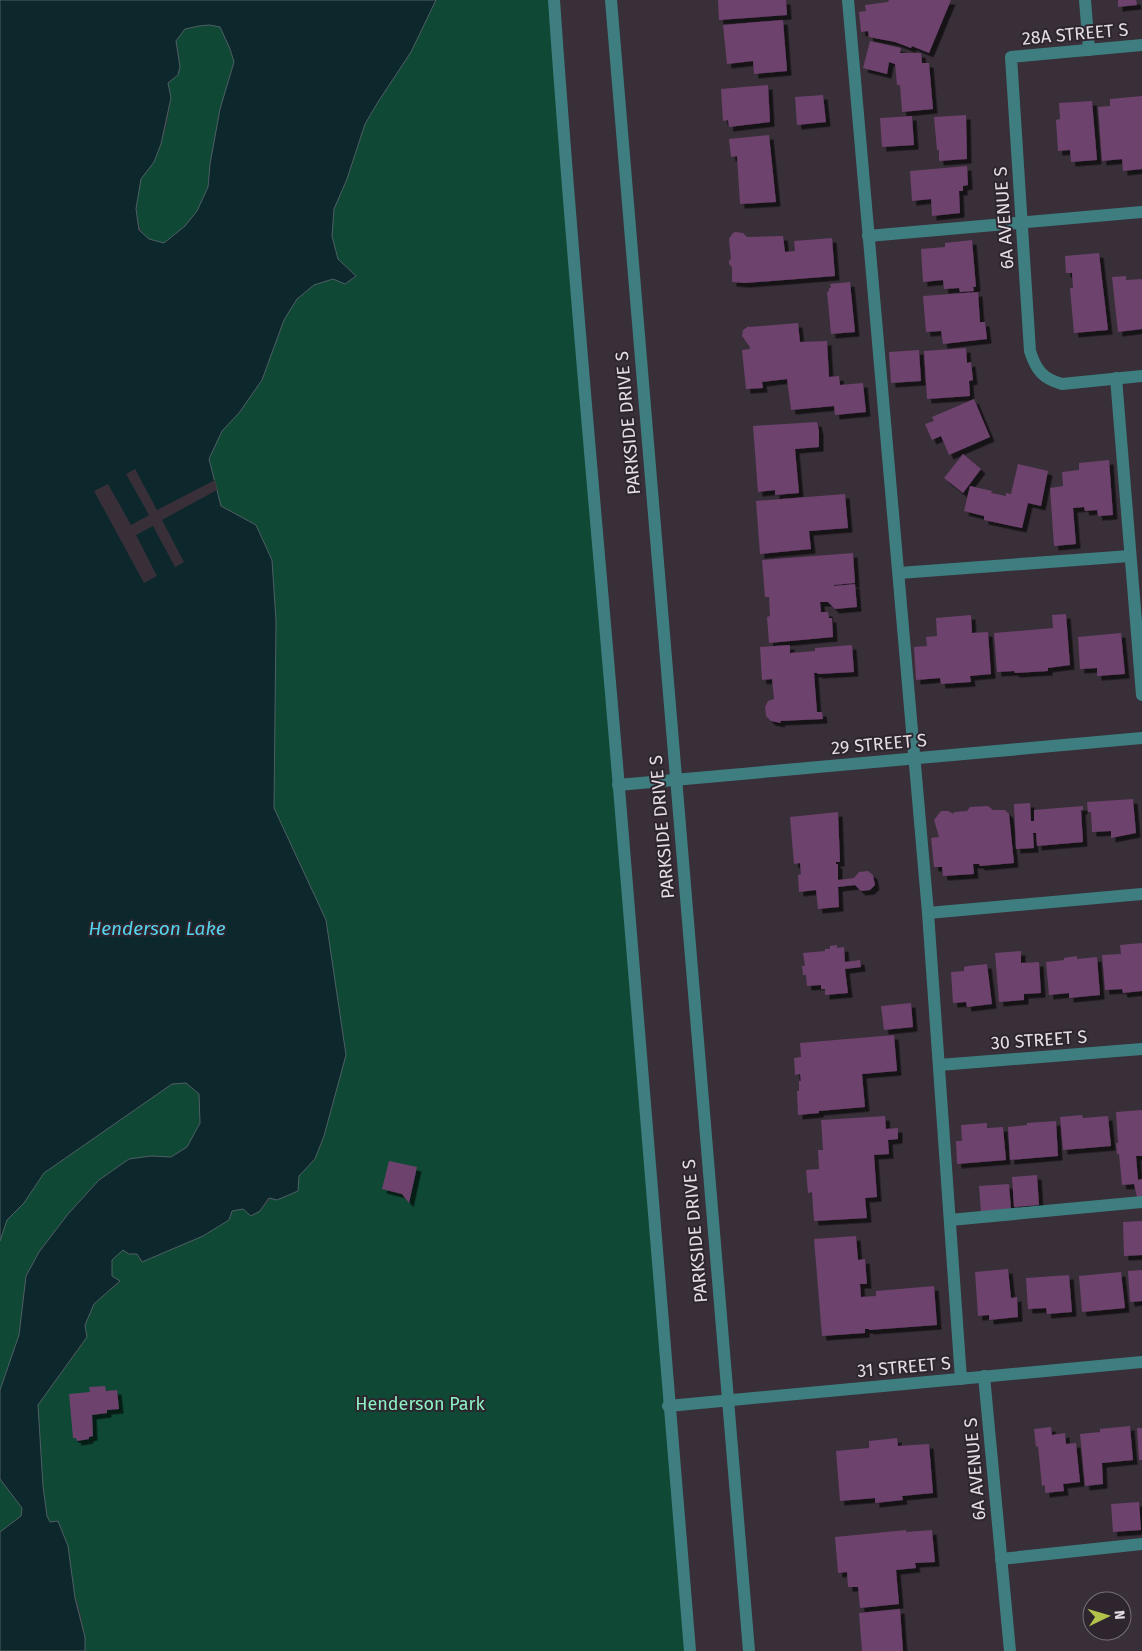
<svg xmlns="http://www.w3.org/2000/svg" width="1142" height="1651" viewBox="0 0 1142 1651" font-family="'Fira Sans',sans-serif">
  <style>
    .green { fill: #0f4834 }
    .water { fill: #0d282d; stroke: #4e5f64; fill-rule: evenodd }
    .pier { fill: #382f38 }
    .building { fill: #6d426d; filter: url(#shadow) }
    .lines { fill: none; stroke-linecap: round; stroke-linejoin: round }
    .minor { stroke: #3e7e80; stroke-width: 12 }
    .labels { text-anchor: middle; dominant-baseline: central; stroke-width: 4; stroke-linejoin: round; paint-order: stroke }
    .street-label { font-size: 18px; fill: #e4dee4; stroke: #2e252e }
    .park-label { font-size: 18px; fill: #8bf1c5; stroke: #2e252e }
    .water-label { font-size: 19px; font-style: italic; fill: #54d4ec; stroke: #2e252e }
  </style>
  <defs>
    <filter id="shadow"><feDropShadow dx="4.5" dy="4.5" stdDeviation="0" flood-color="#0009"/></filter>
  </defs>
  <rect width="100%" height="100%" fill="#382f38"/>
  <g class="green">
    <path d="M436 0H554L690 1651H85C86 1607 59 1558 47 1516 39 1484 40 1438 38 1405L82 1345 85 1325 94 1304 120 1282 112 1276V1260L123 1250 137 1254 141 1261 232 1211 243 1209 260 1211C274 1192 292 1184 306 1168L326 920 274 808 276 621 272 561 256 525 221 506 209 459 222 431 239 413 262 380 284 320 297 299 314 285 333 279 355 276 338 260 332 236 334 209 347 179 365 124 378 102 411 52Z"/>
    <path d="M209 25 220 27 230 49 234 62 220 109 210 164 208 187 197 211 185 226 164 243C160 242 153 242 149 239 133 231 135 194 141 179 144 172 151 167 154 161 164 141 174 104 168 83L178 75 179 55 176 41 185 29 199 26Z"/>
    <path d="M186 1083 199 1094 200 1123 187 1147 171 1157 151 1156 99 1180 68 1214 39 1252 26 1276 19 1335 0 1390V1241L7 1220 24 1203 43 1173 172 1084Z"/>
    <path d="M0 1479 22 1508 21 1516 0 1532Z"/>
  </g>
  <path class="water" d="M0 0H436L411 52 378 102 365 124 347 179 334 209 332 236 338 259 356 276 345 284 333 279 314 285 297 299 284 320 262 380 239 413 222 431 209 459 221 506 256 525 272 560 276 621 274 808 326 920 346 1055 324 1136 315 1159 299 1176 298 1191 277 1200 269 1198 260 1211 251 1216 243 1209 232 1211 229 1220 203 1236 142 1262 137 1254H129L123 1250 112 1260V1276L120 1281 94 1304 85 1325 87 1337 38 1405 43 1486 47 1516 50 1522 58 1521 68 1546 75 1598 85 1637V1651H0V1532L21 1516 22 1508 0 1479V1390L19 1335 26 1276 39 1252 68 1214 99 1180 129 1159 151 1156 171 1157 187 1147 200 1123 199 1094 186 1083 172 1084 44 1173 24 1203 7 1220 0 1241ZM209 25 220 27 230 49 234 62 220 109 210 164 208 187 197 211 185 226 164 243 149 239 139 230 136 209 141 179 154 162 161 144 171 98 168 83 178 75 180 67 176 41 185 29 199 26Z"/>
  <path class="pier" d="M135 469 157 510 215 480 217 490 162 520 184 562 175 567 153 526 136 535 157 576 144 583 94 491 108 484 131 525 149 515 126 474Z"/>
  <g class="building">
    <path d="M718 0H786L787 15 719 20Z"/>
    <path d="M889 0H951L929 53 912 46 911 48 895 42 869 37 868 31 861 32 859 12 866 11 865 5 888 2Z"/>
    <path d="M1118 0H1136L1137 5 1118 7Z"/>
    <path d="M783 20 787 71 754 74 753 61 727 64 723 25Z"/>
    <path d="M870 41 901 48 900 53H921L922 63H929L933 109 902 112 900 85H897L895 64 889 62 887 74 863 68Z"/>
    <path d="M768 85 770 122 729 127 728 120 723 121 721 89Z"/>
    <path d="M823 95 826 122 797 125 795 97Z"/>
    <path d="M1142 96V169L1123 171 1122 159 1102 161 1098 107 1110 106V99Z"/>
    <path d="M1092 101 1097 160 1071 162 1070 150 1058 151 1056 120 1060 119 1059 103Z"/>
    <path d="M966 115 967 159 939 161V150H937L934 117Z"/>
    <path d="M912 116 914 145 882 147 880 118Z"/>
    <path d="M769 135 776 202 740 204 737 156 731 157 729 139Z"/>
    <path d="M967 166 968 185 963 186V191H959L960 213 932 216 931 199 912 201 910 171Z"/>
    <path d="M735 232 743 233 747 237 783 236 785 252 795 251 794 241 832 238 835 276 745 283 732 282V267L729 264V260L731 259 729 239 732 234Z"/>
    <path d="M972 240 976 287H973L974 291 960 292 959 288 944 289 943 280 923 282 921 249 945 247V243Z"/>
    <path d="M1099 253 1108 330 1074 333 1070 288H1073L1072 273H1066L1065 256Z"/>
    <path d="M1126 276V280L1142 279V329L1118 332 1112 277Z"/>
    <path d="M850 282 855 332 831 334 827 292 829 291V288H831L830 284Z"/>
    <path d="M978 292 980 322H985L987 339 943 344 941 331 926 332 923 296Z"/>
    <path d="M798 323 800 342 827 341 829 377 839 376 840 385 863 383 866 412 835 415 834 406 791 410 787 379 762 382 763 388 746 389 742 350 750 349V347L742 336 743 330 749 326V327Z"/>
    <path d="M966 348 967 363 971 362 973 380 969 381 970 396 927 399 924 351Z"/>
    <path d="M919 350 921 381 891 383 889 352Z"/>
    <path d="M974 399 990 437 949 455 941 436 932 440 925 424 934 421 932 417Z"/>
    <path d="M817 422 819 431V447L795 449 799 493 775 495V490L758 492 753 426Z"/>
    <path d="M963 454 981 469 963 493 944 478Z"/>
    <path d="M1109 460 1113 515 1098 516 1097 510 1085 511 1084 507 1073 508 1076 544 1054 546 1050 488 1063 486 1062 472 1079 470V463Z"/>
    <path d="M1018 464 1048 471 1041 506 1028 503 1022 528 984 520V516L964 511 970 486 992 491 991 493 1006 496V493L1011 494Z"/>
    <path d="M845 494 848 528 809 531 811 549 760 554 756 501Z"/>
    <path d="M853 553 855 583 834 585V586L855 584 857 607 835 609 828 602H820L821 612H828L829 618H832L833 637 769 643 767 617 770 616 769 597H765L762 560Z"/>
    <path d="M1066 614 1070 665 1048 668V671L1015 673 1014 671 997 672 994 633 1053 628 1052 615Z"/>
    <path d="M971 615 972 633 988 632 991 674 970 676 971 682 941 684 940 678 916 680 914 647 927 646 926 637 937 636 936 618Z"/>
    <path d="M1121 633 1125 674 1097 676V668L1080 669 1078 637Z"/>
    <path d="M790 645V653L815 651V648L852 645 854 672 818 674 817 673H814L817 712H822L823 719 780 721 781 723 771 721 766 716 765 707 768 701 774 699 772 679 762 680 760 647Z"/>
    <path d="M1133 799 1136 833 1111 838V831L1092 832 1091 812H1088L1087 802Z"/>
    <path d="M1030 803 1031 821H1034V810L1083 806V810H1081L1083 842 1037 846 1036 833H1033L1034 848 1016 849 1014 804Z"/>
    <path d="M988 806 993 810H1005L1009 814 1014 863 980 866 979 864H973L974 874 943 876 942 867H934L931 838 939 837 934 820 941 811H948L954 814V812L967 811 970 807Z"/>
    <path d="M838 812 840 862H836V864H838V880L854 878 859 872 868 871 873 875 875 885 870 890 861 891 855 885 838 887 839 907 818 909 816 890 799 892 798 875 801 874 800 863 794 864 790 817Z"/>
    <path d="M1142 943V991L1123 993 1122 989 1105 990 1102 955 1121 954 1120 945Z"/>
    <path d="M837 945V948L844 947 845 962 860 960 861 967 845 969 848 993 825 995V989H821V985L807 986 806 975H803L802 966H805L803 953 825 951V949H830V946Z"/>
    <path d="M1021 951V963L1039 962 1041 993 1024 994V1000L999 1002 995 953Z"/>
    <path d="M1077 956V959L1097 957 1100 995 1069 998V993L1049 995 1046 962 1064 960V958Z"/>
    <path d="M987 964 992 1004 967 1007 966 1002 953 1003 951 972 964 971V967L968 966Z"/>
    <path d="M911 1003 913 1027 884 1030 881 1006Z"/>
    <path d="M894 1035 897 1071 862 1074 865 1107 819 1111V1113L798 1115 797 1091H799V1081H801L800 1074 795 1075 794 1058 801 1057 800 1043Z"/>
    <path d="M1142 1110V1156H1136L1138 1180 1142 1179V1197H1137L1134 1184 1122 1185 1119 1154H1117L1116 1143H1118L1116 1112Z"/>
    <path d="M1082 1115 1083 1118 1108 1116 1111 1146 1063 1150 1060 1117Z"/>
    <path d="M885 1116 886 1129 898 1128V1139L888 1140 889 1154 874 1155 877 1197 865 1198 867 1218 814 1221 812 1192 808 1193 806 1170 819 1169 818 1150H823L821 1120Z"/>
    <path d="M1056 1121 1058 1156 1010 1160 1008 1127 1027 1125V1123Z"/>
    <path d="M987 1123V1128L1003 1127 1006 1160 957 1164 956 1141H962L961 1125Z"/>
    <path d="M389 1161 417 1167 409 1203 402 1194 382 1189Z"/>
    <path d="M1037 1175 1039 1205 1014 1207 1012 1177Z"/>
    <path d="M1009 1184 1011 1209 981 1212 979 1186Z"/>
    <path d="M1142 1221V1255L1124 1256 1123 1222Z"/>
    <path d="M856 1236 858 1260 865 1259 867 1284H860L861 1297 876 1296V1291L934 1286 937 1325 869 1330V1329H865V1333L822 1336 814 1239Z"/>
    <path d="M1008 1269 1011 1298 1017 1297 1018 1317 989 1320V1315L978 1316 975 1272Z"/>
    <path d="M1142 1270V1301L1130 1302 1128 1271Z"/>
    <path d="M1121 1272 1125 1308 1082 1312 1079 1276Z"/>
    <path d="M1069 1275 1072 1312 1047 1314 1046 1308 1028 1309 1026 1278Z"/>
    <path d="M105 1386 106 1391 117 1390 119 1409 107 1410V1413L92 1415 93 1436 89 1437V1439L77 1441 76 1438H73L69 1394 90 1392 89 1387Z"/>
    <path d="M1130 1426 1133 1460 1102 1463 1103 1484 1085 1486 1080 1434 1100 1432V1429Z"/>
    <path d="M1051 1427 1052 1435 1065 1433 1066 1444 1076 1443 1080 1482 1063 1484 1064 1491 1045 1493V1485L1042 1486 1038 1446 1036 1447 1034 1429Z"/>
    <path d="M1137 1428H1142V1460H1139Z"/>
    <path d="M897 1438 898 1446 929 1444 933 1493 902 1496 903 1500 875 1503V1498L840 1501 836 1451 869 1448V1441Z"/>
    <path d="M1139 1502 1141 1530 1113 1532 1111 1504Z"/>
    <path d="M906 1530V1532L932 1530 935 1562 915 1563 916 1568 896 1570 899 1604 860 1608 858 1587H848L847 1572 838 1573 835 1537Z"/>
    <path d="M900 1609 903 1651H862L859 1613Z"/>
  </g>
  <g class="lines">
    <g class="minor">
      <path d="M554 0C572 263 597 525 619 788 642 1076 664 1364 690 1651"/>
      <path d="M611 0 749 1651"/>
      <path d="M848 0 928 913 961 1379"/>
      <path d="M1085 0 1089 50"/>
      <path d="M1142 45 1011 57 1030 351C1036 370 1043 379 1062 384L1142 376"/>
      <path d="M868 236 1142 212"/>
      <path d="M1116 378 1142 695"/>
      <path d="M899 573 1130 556"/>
      <path d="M618 785 1142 738"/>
      <path d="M928 913 1142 894"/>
      <path d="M939 1065 1142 1049"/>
      <path d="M950 1220 1142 1202"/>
      <path d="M984 1376 1010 1651"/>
      <path d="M668 1406 1142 1362"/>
      <path d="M1001 1559 1142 1544"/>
    </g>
  </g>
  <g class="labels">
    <g class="street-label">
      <text transform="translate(1075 34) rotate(-5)">28A STREET S</text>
      <text transform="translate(1004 218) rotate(-94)">6A AVENUE S</text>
      <text transform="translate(628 423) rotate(-95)">PARKSIDE DRIVE S</text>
      <text transform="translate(879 744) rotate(-5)">29 STREET S</text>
      <text transform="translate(662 827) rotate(-95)">PARKSIDE DRIVE S</text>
      <text transform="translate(1039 1040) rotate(-4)">30 STREET S</text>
      <text transform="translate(695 1231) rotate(-95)">PARKSIDE DRIVE S</text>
      <text transform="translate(904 1367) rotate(-5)">31 STREET S</text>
      <text transform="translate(975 1469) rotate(-95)">6A AVENUE S</text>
    </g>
    <g class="park-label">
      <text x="420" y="1404">Henderson Park</text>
    </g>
    <g class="water-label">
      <text x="157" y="928">Henderson Lake</text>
    </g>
  </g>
  <g transform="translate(1107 1616) rotate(85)"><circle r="24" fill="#2e252e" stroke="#776f77"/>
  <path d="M0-4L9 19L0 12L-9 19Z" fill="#b2c24b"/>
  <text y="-8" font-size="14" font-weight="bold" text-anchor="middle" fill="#e4dee4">N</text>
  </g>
</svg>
